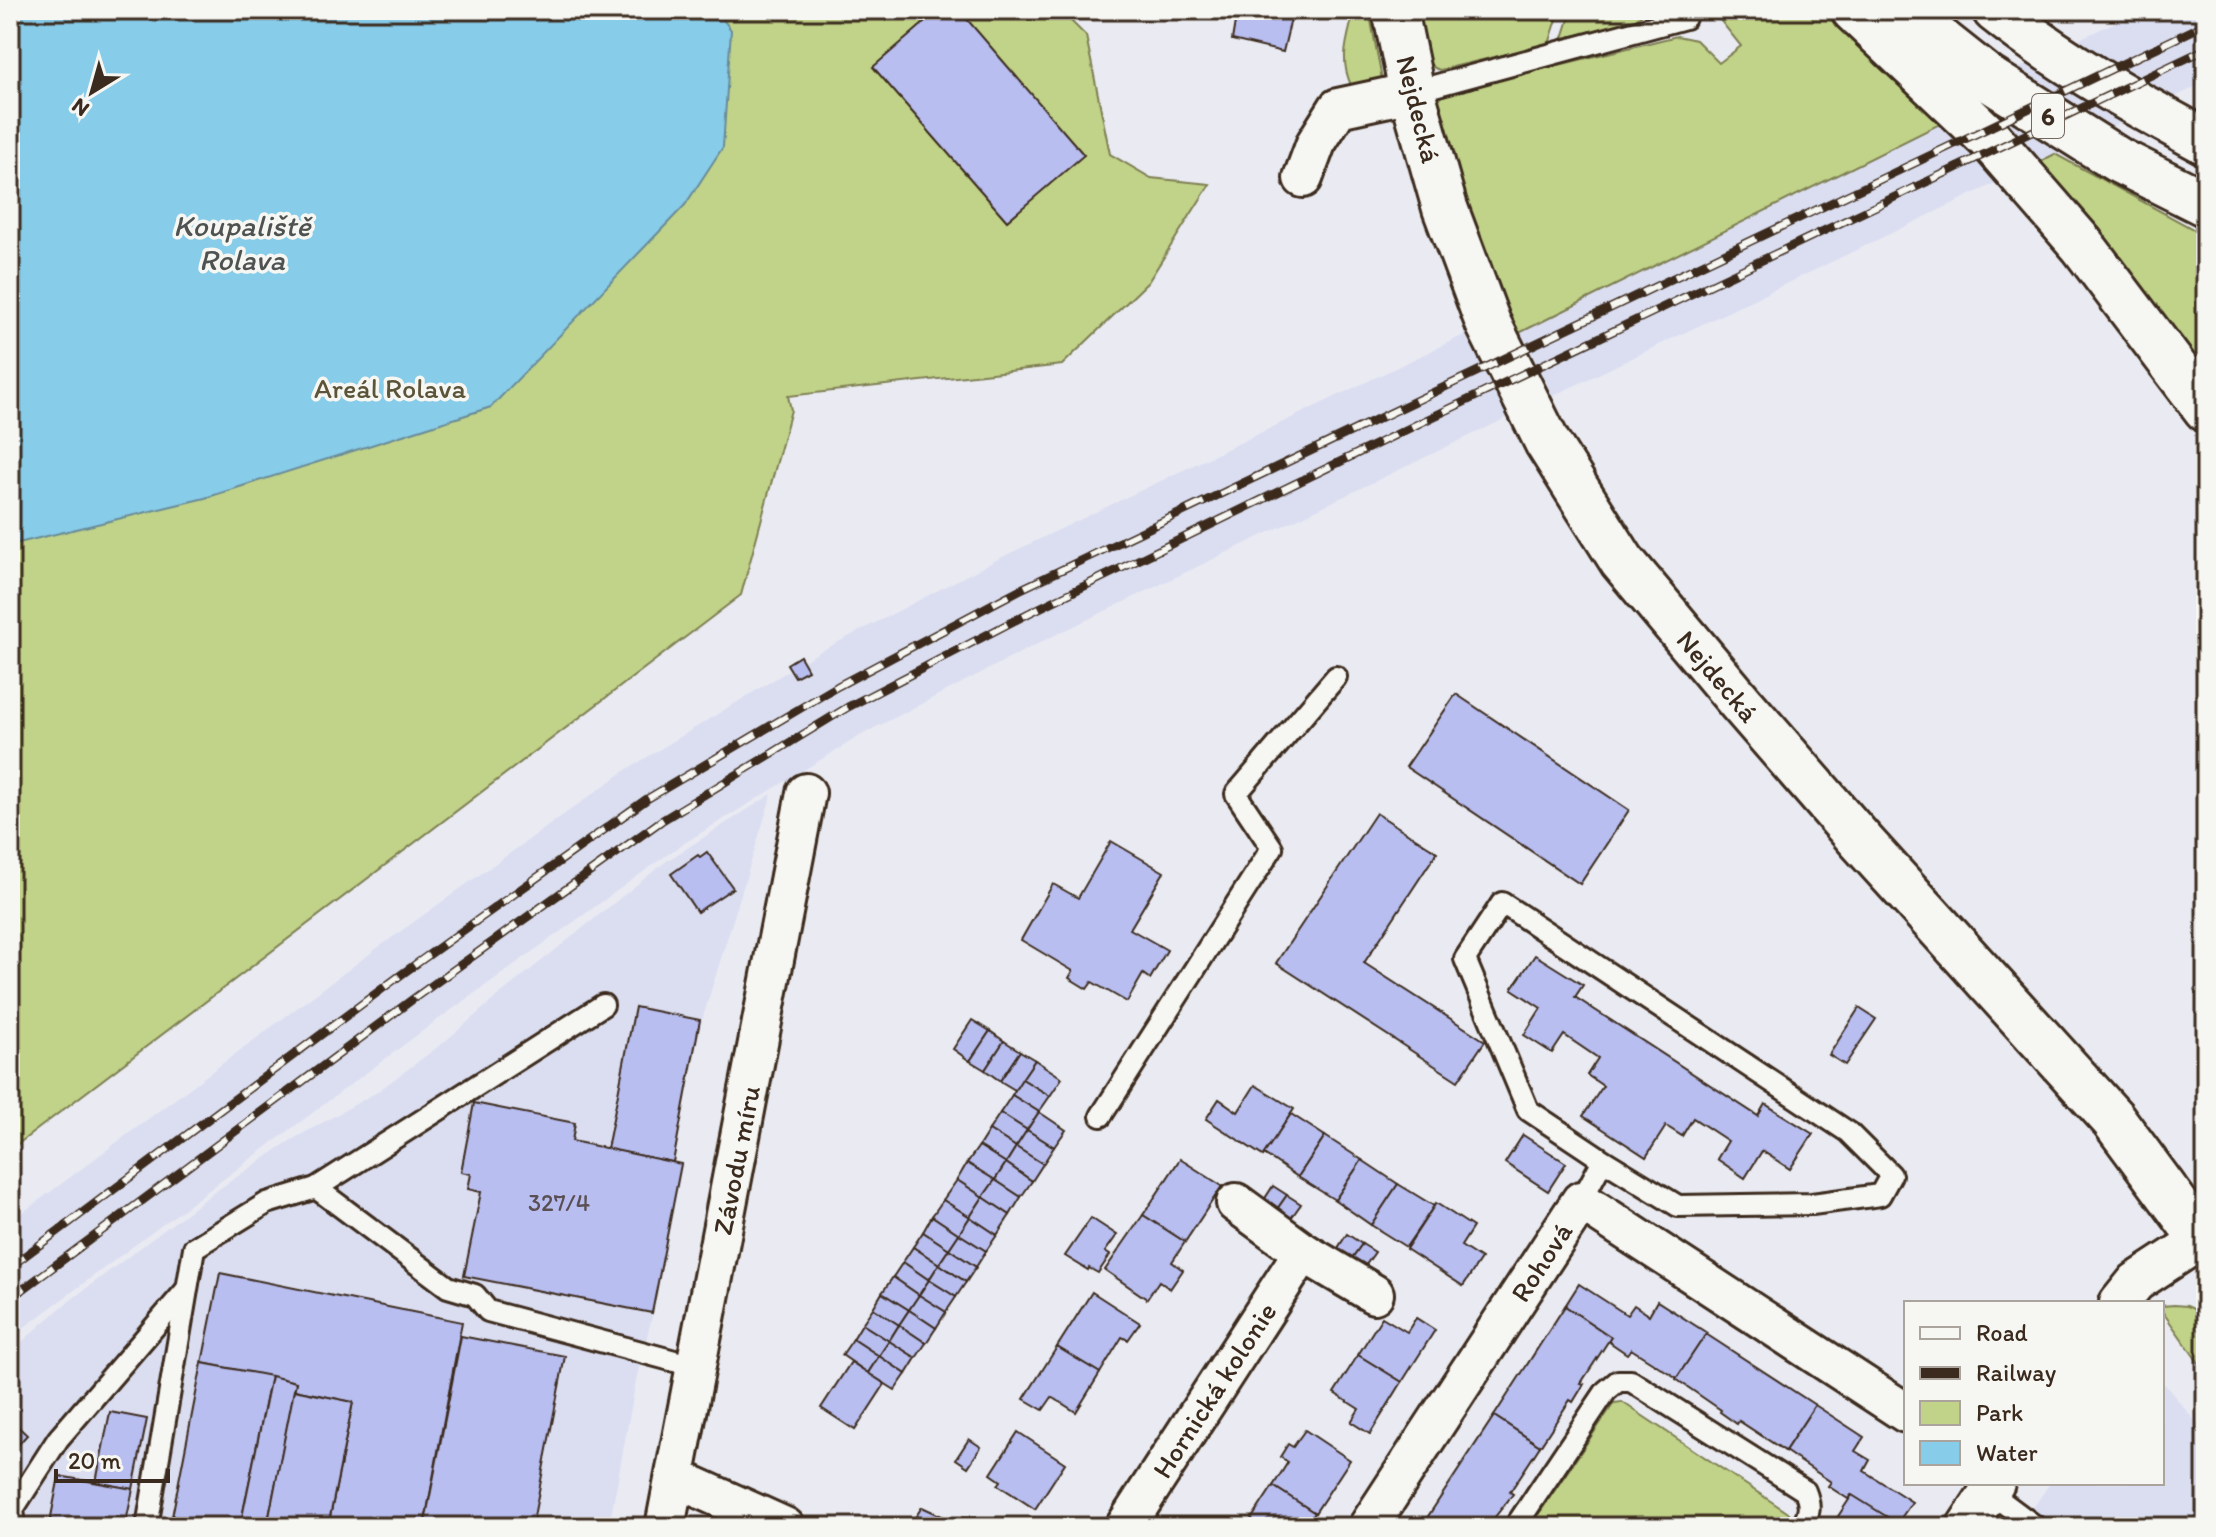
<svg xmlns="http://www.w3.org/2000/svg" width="2216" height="1537" viewBox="0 0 2216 1537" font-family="Itim,sans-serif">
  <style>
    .built { fill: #dbdef1 }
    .green { fill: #c1d388; stroke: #7e7e53; stroke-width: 2 }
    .water { fill: #87cce9; stroke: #698b98; stroke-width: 2 }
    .building { fill: #b8bef0; stroke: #3b2a1e; stroke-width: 2 }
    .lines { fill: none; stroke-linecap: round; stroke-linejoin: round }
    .lane-casing { stroke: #3b2a1e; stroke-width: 26 }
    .street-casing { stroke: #3b2a1e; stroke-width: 44 }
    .secondary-casing { stroke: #3b2a1e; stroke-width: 50 }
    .highway-casing { stroke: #3b2a1e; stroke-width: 50 }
    .lane { stroke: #f6f6f2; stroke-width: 20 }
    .street { stroke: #f6f6f2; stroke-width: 38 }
    .secondary { stroke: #f6f6f2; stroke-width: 44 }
    .highway { stroke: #f6f6f2; stroke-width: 44 }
    .rail-casing { stroke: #3b2a1e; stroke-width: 9 }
    .rail { stroke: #f6f6f2; stroke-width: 6; stroke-dasharray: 18; stroke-linecap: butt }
    .labels { text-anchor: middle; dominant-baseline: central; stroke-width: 7; stroke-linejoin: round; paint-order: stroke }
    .number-label { font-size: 24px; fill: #5a4f52 }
    .shield { fill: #f6f6f2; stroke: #73675e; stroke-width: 2 }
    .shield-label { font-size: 26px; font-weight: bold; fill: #3b2a1e }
    .street-label { font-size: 28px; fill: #3b2a1e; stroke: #f6f6f2 }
    .park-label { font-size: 28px; fill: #5c5438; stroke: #f6f6f2 }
    .water-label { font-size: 30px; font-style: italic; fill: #4e5251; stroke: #f6f6f2 }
  </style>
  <rect width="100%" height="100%" fill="#eaebf2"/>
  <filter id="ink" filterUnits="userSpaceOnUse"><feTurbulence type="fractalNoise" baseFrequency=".0125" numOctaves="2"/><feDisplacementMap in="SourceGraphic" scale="16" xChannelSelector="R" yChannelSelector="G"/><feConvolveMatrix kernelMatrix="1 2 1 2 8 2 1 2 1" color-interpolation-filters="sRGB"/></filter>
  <g filter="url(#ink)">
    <g class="built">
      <path d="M2140 10H2206V82L1043 641 863 734 678 847 432 1024 10 1338V1222L376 949 626 770 817 653 1000 558Z"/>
      <path d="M772 794 702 1020 674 1161 683 1163 653 1313 637 1376 609 1527H10V1352L64 1305 213 1193 288 1142 377 1092 443 1043 499 995 665 862Z"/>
      <path d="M2162 1381 2206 1434V1527H2020L2050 1483H2162Z"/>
    </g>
    <g class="green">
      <path d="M10 10H1060L1086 36 1110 154 1151 178 1210 184 1148 282 1062 365 788 396 791 410 741 595 10 1150Z"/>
      <path d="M1354 10H1369L1383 85 1352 87C1338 59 1348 39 1354 10Z"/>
      <path d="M1416 10H1560L1549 44 1440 70C1420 66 1420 27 1416 10Z"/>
      <path d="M1572 10H1647L1629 24 1563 38Z"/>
      <path d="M1712 10H1827L1905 81 1940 124 1517 334 1472 222 1438 106 1439 99 1449 92 1677 36 1696 40 1719 63 1741 46Z"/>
      <path d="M2055 154 2206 236V387L2031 166Z"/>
      <path d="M2174 1305 2187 1306 2206 1315V1373L2162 1311V1306Z"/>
      <path d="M1622 1402 1790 1514 1792 1522 1788 1527H1530L1614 1403Z"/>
    </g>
    <path class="water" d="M10 10H716L731 30 723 147 685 205 491 407 205 498 10 545V166L16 155 10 139Z"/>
    <g class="building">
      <path d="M939 10H959L1084 155 1007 221 873 67Z"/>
      <path d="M1230 10H1293L1283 52 1232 40 1236 16 1229 14Z"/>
      <path d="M800 656 808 670 795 677 787 664Z"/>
      <path d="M1456 694 1629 810 1580 884 1406 767Z"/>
      <path d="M1376 813 1437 852 1364 963 1485 1041 1458 1081 1276 963Z"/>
      <path d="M1111 841 1164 872 1130 929 1167 950 1150 979 1143 974 1127 1002 1092 982 1087 989 1069 978 1073 971 1021 940 1053 884 1078 898Z"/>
      <path d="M707 852 733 888 697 912 671 874 698 855 700 857Z"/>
      <path d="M1535 955 1583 985 1575 997 1758 1116 1765 1104 1813 1134 1790 1169 1762 1151 1745 1178 1717 1159 1728 1141 1693 1118 1682 1136 1666 1126 1646 1157 1583 1116 1603 1086 1587 1075 1598 1058 1564 1035 1552 1053 1524 1035 1541 1008 1512 989Z"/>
      <path d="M635 1007 700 1020 673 1162 607 1149Z"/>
      <path d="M1859 1008 1876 1019 1845 1065 1829 1055Z"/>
      <path d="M972 1020 990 1031 970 1061 953 1049Z"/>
      <path d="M990 1031 1004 1041 985 1070 970 1061Z"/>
      <path d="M1004 1041 1020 1051 1000 1081 985 1070Z"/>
      <path d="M1020 1051 1035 1060 1015 1090 1000 1081Z"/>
      <path d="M1035 1060 1062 1078 1050 1096 1022 1079Z"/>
      <path d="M1022 1079 1050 1096 1039 1112 1012 1095Z"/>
      <path d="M1255 1085 1294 1109 1263 1156 1206 1119 1219 1099 1238 1112Z"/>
      <path d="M1012 1095 1039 1112 1027 1130 1000 1113Z"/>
      <path d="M474 1103 575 1123 572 1141 681 1164 652 1313 464 1276 481 1192 468 1189 471 1174 461 1172Z"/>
      <path d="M1039 1112 1066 1130 1054 1147 1027 1130Z"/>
      <path d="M1000 1113 1027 1130 1016 1147 989 1130Z"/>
      <path d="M1291 1114 1325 1136 1298 1177 1264 1154Z"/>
      <path d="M989 1130 1016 1147 1006 1163 979 1146Z"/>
      <path d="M1027 1130 1054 1147 1043 1164 1016 1147Z"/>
      <path d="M1523 1135 1566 1163 1548 1191 1505 1163Z"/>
      <path d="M1325 1136 1362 1160 1335 1200 1298 1177Z"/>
      <path d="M979 1146 1006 1163 995 1180 967 1163Z"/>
      <path d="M1016 1147 1043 1164 1032 1181 1006 1163Z"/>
      <path d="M1180 1159 1222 1186 1185 1242 1143 1215Z"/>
      <path d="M1362 1160 1398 1184 1371 1225 1335 1200Z"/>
      <path d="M967 1163 995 1180 983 1197 957 1180Z"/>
      <path d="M1006 1163 1032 1181 1021 1197 995 1180Z"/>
      <path d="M957 1180 983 1197 970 1217 943 1200Z"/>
      <path d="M995 1180 1021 1197 1010 1215 983 1197Z"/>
      <path d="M1398 1184 1434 1206 1406 1247 1371 1225Z"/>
      <path d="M1273 1186 1287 1195 1275 1212 1262 1203Z"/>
      <path d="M1287 1195 1301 1204 1289 1221 1275 1212Z"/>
      <path d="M983 1197 1010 1215 997 1235 970 1217Z"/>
      <path d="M943 1200 970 1217 959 1234 932 1216Z"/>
      <path d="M1436 1203 1473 1227 1461 1246 1481 1259 1463 1286 1406 1249Z"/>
      <path d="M1143 1215 1185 1242 1172 1262 1183 1270 1170 1289 1159 1281 1147 1299 1105 1270Z"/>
      <path d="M932 1216 959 1234 949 1249 923 1232Z"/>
      <path d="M970 1217 997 1235 986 1251 959 1234Z"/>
      <path d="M1091 1218 1117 1235 1105 1252 1110 1255 1098 1273 1089 1268 1088 1270 1065 1256Z"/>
      <path d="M923 1232 949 1249 939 1264 913 1247Z"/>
      <path d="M959 1234 986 1251 976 1267 949 1249Z"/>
      <path d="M1347 1234 1362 1244 1350 1261 1336 1251Z"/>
      <path d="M1362 1244 1375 1252 1363 1269 1350 1261Z"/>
      <path d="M913 1247 939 1264 929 1280 903 1262Z"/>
      <path d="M949 1249 976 1267 966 1282 939 1264Z"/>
      <path d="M903 1262 929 1280 919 1295 893 1277Z"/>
      <path d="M939 1264 966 1282 956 1297 929 1280Z"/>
      <path d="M220 1273 462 1322 424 1527H328L353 1402 294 1390 296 1382 202 1363Z"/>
      <path d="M893 1277 919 1295 909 1310 882 1293Z"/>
      <path d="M929 1280 956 1297 946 1312 919 1295Z"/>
      <path d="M1579 1284 1627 1315 1634 1305 1649 1315 1657 1301 1707 1333 1677 1378 1631 1349 1627 1354 1608 1341 1611 1337 1565 1306Z"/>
      <path d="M1092 1292 1140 1323 1128 1340 1122 1337 1100 1373 1057 1347Z"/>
      <path d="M882 1293 909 1310 899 1325 873 1308Z"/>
      <path d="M919 1295 946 1312 936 1328 909 1310Z"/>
      <path d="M1565 1306 1611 1337 1581 1383 1584 1384 1573 1402 1570 1400 1540 1446 1494 1416Z"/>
      <path d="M873 1308 899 1325 889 1341 862 1324Z"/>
      <path d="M909 1310 936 1328 926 1343 899 1325Z"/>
      <path d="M1382 1317 1407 1332 1416 1318 1435 1330 1402 1382 1358 1355Z"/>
      <path d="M862 1324 889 1341 879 1356 853 1339Z"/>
      <path d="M899 1325 926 1343 916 1358 889 1341Z"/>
      <path d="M1706 1334 1815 1405 1785 1451 1739 1421 1737 1424 1720 1412 1721 1410 1676 1379Z"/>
      <path d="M461 1336 565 1356 532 1527H424Z"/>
      <path d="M853 1339 879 1356 868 1373 842 1355Z"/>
      <path d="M889 1341 916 1358 906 1374 879 1356Z"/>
      <path d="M1057 1347 1100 1373 1076 1412 1052 1397 1043 1410 1024 1399Z"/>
      <path d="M1358 1355 1402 1382 1370 1434 1351 1422 1359 1409 1334 1393Z"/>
      <path d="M879 1356 906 1374 895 1390 868 1373Z"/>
      <path d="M851 1362 885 1384 855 1430 821 1408Z"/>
      <path d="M202 1363 271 1376 240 1527H170Z"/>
      <path d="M271 1376 296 1382 267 1527H240Z"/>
      <path d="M294 1390 353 1402 328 1527H267Z"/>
      <path d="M1815 1405 1864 1437 1855 1451 1870 1460 1864 1471 1912 1502 1897 1524 1851 1495 1848 1499 1828 1486 1831 1482 1785 1451Z"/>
      <path d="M110 1412 147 1419 133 1489 96 1482Z"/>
      <path d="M1494 1416 1540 1446 1510 1492 1513 1494 1487 1527H1428L1423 1524Z"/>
      <path d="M10 1419 27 1435 10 1454Z"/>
      <path d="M1305 1430 1350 1460 1315 1513 1273 1486 1288 1462 1280 1457 1288 1444 1293 1447Z"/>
      <path d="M1018 1432 1065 1463 1035 1509 998 1485 1001 1481 991 1474Z"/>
      <path d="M969 1439 981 1447 968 1467 956 1459Z"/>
      <path d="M59 1476 133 1489 125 1527H49Z"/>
      <path d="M1273 1486 1315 1513 1305 1527H1251L1248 1524Z"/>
      <path d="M1852 1495 1897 1523V1527H1831Z"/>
      <path d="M922 1507 955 1522 952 1527H909Z"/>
    </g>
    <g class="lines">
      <defs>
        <g id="lane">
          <path d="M1412 92 1685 18"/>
          <path d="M1101 1116 1272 848 1236 794 1336 677"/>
          <path d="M316 1188 603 1005"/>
          <path d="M1581 1201 1603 1160 1528 1110 1465 959 1502 903 1848 1132 1891 1175 1880 1195 1812 1204 1678 1206 1603 1160"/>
          <path d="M1989 1492 2036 1527"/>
          <path d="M15 1527 13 1509 58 1439 187 1289"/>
          <path d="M147 1527 194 1248 267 1203 316 1188 448 1287 475 1295 488 1311 697 1367"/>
          <path d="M1515 1527 1606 1391 1618 1381H1631L1805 1491C1811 1506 1810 1513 1801 1527"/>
        </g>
        <g id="street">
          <path d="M1303 178 1316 143 1338 108 1412 92"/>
          <path d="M1236 1203 1303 1252 1374 1294"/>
          <path d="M2119 1303 2136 1282 2202 1239"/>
          <path d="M676 1478 785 1527"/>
          <path d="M665 1527 806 793"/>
          <path d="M1125 1527 1303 1252"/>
          <path d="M1368 1527 1581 1201 1906 1413"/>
          <path d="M1966 1527 1995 1483"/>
        </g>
        <path id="secondary" d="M1395 10 1412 92 1445 208 1488 323 1547 442 1622 561 1740 702 1861 841 2113 1119 2206 1245"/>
        <g id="highway">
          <path d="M1854 10 1989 138 2082 245 2206 409"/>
          <path d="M1902 10 1989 79 2118 160 2206 204"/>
          <path d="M1995 10C2060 62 2132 102 2206 142"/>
        </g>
      </defs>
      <use href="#lane" class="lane-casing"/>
      <use href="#street" class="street-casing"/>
      <use href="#secondary" class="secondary-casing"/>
      <use href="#highway" class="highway-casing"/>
      <use href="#lane" class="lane"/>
      <use href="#street" class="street"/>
      <use href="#secondary" class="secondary"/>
      <use href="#highway" class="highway"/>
      <defs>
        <g id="rail">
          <path d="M10 1267 402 974 647 799 838 686 1019 590 2206 24"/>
          <path d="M10 1299 413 999 661 821 848 707 1029 613 1424 421 2206 49"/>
        </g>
      </defs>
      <use href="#rail" class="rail-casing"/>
      <use href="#rail" class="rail"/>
    </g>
  </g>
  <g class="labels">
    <g class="number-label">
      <text x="559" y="1202">327/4</text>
    </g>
    <rect class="shield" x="2032" y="94" width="32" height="44" rx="6"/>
    <g class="shield-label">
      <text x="2048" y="116">6</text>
    </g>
    <g class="street-label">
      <text transform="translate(1419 109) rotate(76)">Nejdecká</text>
      <text transform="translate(1718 676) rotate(50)">Nejdecká</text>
      <text transform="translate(736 1160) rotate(-79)">Závodu míru</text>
      <text transform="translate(1541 1262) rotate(-57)">Rohová</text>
      <text transform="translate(1214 1390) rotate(-57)">Hornická kolonie</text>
    </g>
    <g class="park-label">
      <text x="390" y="388">Areál Rolava</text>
    </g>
    <g class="water-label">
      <text x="242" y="225">Koupaliště<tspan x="242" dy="34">Rolava</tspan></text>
    </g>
  </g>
  <rect width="2216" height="1537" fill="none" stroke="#f6f6f2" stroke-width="40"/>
  <rect x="20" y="20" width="2176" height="1497" fill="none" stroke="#3b2a1e" stroke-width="3" filter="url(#ink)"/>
  <rect x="1904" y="1301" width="260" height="184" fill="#f6f6f2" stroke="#aba49d" stroke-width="2"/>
  <rect x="1920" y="1327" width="40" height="12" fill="#f6f6f2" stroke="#aba49d" stroke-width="2"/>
  <text x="1976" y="1341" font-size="24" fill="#3b2a1e">Road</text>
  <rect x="1920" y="1367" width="40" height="12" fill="#3b2a1e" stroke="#aba49d" stroke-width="2"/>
  <text x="1976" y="1381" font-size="24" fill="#3b2a1e">Railway</text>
  <rect x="1920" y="1401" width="40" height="24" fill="#c1d388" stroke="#aba49d" stroke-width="2"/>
  <text x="1976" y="1421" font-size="24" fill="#3b2a1e">Park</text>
  <rect x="1920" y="1441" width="40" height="24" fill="#87cce9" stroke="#aba49d" stroke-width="2"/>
  <text x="1976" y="1461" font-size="24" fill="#3b2a1e">Water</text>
  <g transform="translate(92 92) rotate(217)" stroke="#f6f6f2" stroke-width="6" paint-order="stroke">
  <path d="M0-6L14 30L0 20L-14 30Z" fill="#3b2a1e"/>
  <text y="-12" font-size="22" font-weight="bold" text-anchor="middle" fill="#3b2a1e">N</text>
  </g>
  <path d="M56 1469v12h112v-12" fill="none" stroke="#3b2a1e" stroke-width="4"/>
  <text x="68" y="1469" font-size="24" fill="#3b2a1e" stroke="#f6f6f2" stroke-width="6" paint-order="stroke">20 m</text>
</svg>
